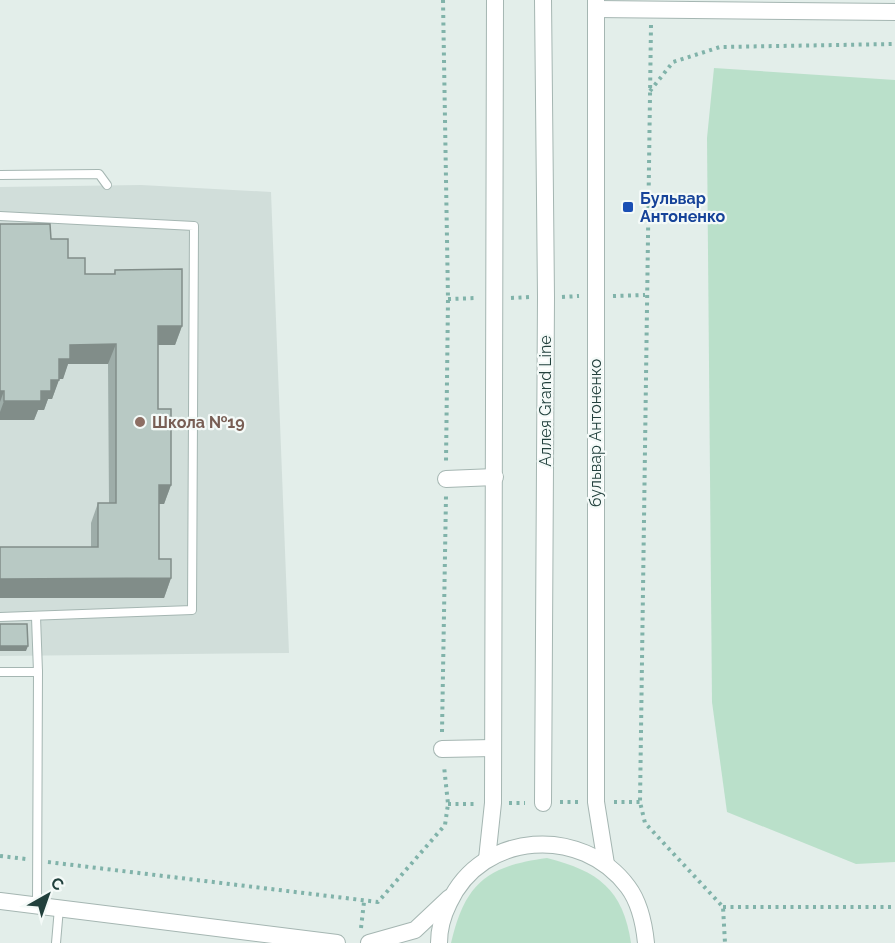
<svg xmlns="http://www.w3.org/2000/svg" width="895" height="943" viewBox="0 0 895 943" font-family="Raleway,sans-serif">
  <style>
    .built { fill: #d1deda }
    .green { fill: #bae0ca }
    .lines { fill: none; stroke-linecap: round; stroke-linejoin: round }
    .lane-casing { stroke: #a5b6b2; stroke-width: 10 }
    .street-casing { stroke: #a5b6b2; stroke-width: 18 }
    .path { stroke: #81b3aa; stroke-width: 4; stroke-dasharray: 3 4.5; stroke-linecap: butt }
    .lane { stroke: #fff; stroke-width: 8 }
    .street { stroke: #fff; stroke-width: 16 }
    .wall { fill: #9eada9 }
    .shaded-wall { fill: #818d89 }
    .building { fill: #b8c9c4; stroke: #818d89; stroke-width: 1.5 }
    .transit-dot { fill: #1a4fb4; stroke: #f4faf8; stroke-width: 2 }
    .education-dot { fill: #8d6e63; stroke: #f4faf8; stroke-width: 2 }
    .labels { text-anchor: middle; dominant-baseline: central; stroke-width: 4.5; stroke-linejoin: round; paint-order: stroke }
    .transit-label { font-size: 16px; font-weight: bold; fill: #164399; stroke: #f4faf8; text-anchor: start }
    .street-label { font-size: 16px; fill: #21403c; stroke: #f4faf8 }
    .education-label { font-size: 16px; font-weight: bold; fill: #785e54; stroke: #f4faf8; text-anchor: start }
  </style>
  <rect width="100%" height="100%" fill="#e3eeea"/>
  <path class="built" d="M141 185 271 192 289 653 0 656V187Z"/>
  <g class="green">
    <path d="M714 68 895 80V862L856 864 727 812 712 702 707 138Z"/>
    <path d="M547 858C598 871 623 889 631 943H451C465 883 487 866 547 858Z"/>
  </g>
  <g class="lines">
    <defs>
      <g id="lane">
        <path d="M0 175 99 174 107 185"/>
        <path d="M0 216 194 226 192 610 0 617"/>
        <path d="M36 617 38 672"/>
        <path d="M0 672H38L37 905"/>
        <path d="M56 943 59 908"/>
      </g>
      <g id="street">
        <path d="M596 0V802L606 864"/>
        <path d="M596 9 895 12"/>
        <path d="M446 479 495 477"/>
        <path d="M442 749 493 748"/>
        <path d="M543 803 546 297 543 0"/>
        <path d="M487 859 493 803 495 0"/>
        <path d="M0 901 337 943"/>
        <path d="M369 943 415 930 449 898"/>
        <path d="M439 943C439 929 443 915 449 903 482 831 582 825 628 887 640 903 644 923 646 943"/>
      </g>
    </defs>
    <use href="#lane" class="lane-casing"/>
    <use href="#street" class="street-casing"/>
    <g class="path">
      <path d="M443 0 448 299 446 462"/>
      <path d="M651 25 640 802 645 823 723 907 725 943"/>
      <path d="M650 91 673 62 720 47 895 44"/>
      <path d="M613 296 645 295"/>
      <path d="M562 297 579 296"/>
      <path d="M511 298 531 297"/>
      <path d="M448 299 477 298"/>
      <path d="M442 732 446 496"/>
      <path d="M560 802H579"/>
      <path d="M614 802H640"/>
      <path d="M509 803H525"/>
      <path d="M448 804H477"/>
      <path d="M0 856 26 859"/>
      <path d="M48 862 378 902 445 825 448 804 444 766"/>
      <path d="M723 907H895"/>
      <path d="M361 928 364 902"/>
    </g>
    <use href="#lane" class="lane"/>
    <use href="#street" class="street"/>
  </g>
  <path class="wall" d="M0 224 51 239 68 258 85 274H114L115 270 182 326 175 345H158V409L171 485 164 504H159V559L171 578 164 598 91 547V523L98 503H109L108 364H68L63 379H59L52 399H48L44 410H38L34 420H0Z"/>
  <g class="shaded-wall">
    <path d="M158 326H182L175 345H151Z"/>
    <path d="M116 344 108 364H68L63 379H52L59 359 70 345Z"/>
    <path d="M51 380H59L52 399H48L44 410H38L34 420H0V412L4 401 41 391Z"/>
    <path d="M0 391H4L0 402Z"/>
    <path d="M159 485H171L164 504H152Z"/>
    <path d="M171 578 164 598H0V579Z"/>
    <path d="M0 646H28L26 651H0Z"/>
  </g>
  <g class="building">
    <path d="M0 224H50L51 239H68V258H85V274H115V270L182 269V326H158V409H171V485H159V559H171V578L0 579V547H98V503H116V344L70 345V359H59V380H51V391H41V401H4V391H0Z"/>
    <path d="M0 624H27L28 646H0Z"/>
  </g>
  <rect class="transit-dot" x="622" y="201" width="12" height="12" rx="3"/>
  <circle class="education-dot" cx="140" cy="422" r="6"/>
  <g class="labels">
    <g class="transit-label">
      <text x="640" y="198">Бульвар<tspan x="640" dy="18">Антоненко</tspan></text>
    </g>
    <g class="street-label">
      <text transform="translate(545 401) rotate(-90)">Аллея Grand Line</text>
      <text transform="translate(595 433) rotate(-90)">бульвар Антоненко</text>
    </g>
    <g class="education-label">
      <text x="152" y="422">Школа №19</text>
    </g>
  </g>
  <g transform="translate(48 895) rotate(40)" stroke="#f4faf8" stroke-width="4.5" paint-order="stroke">
  <path d="M0-4.5L10 22L0 15L-10 22Z" fill="#21403c"/>
  <text y="-9" font-size="16" font-weight="bold" text-anchor="middle" fill="#21403c">С</text>
  </g>
</svg>
